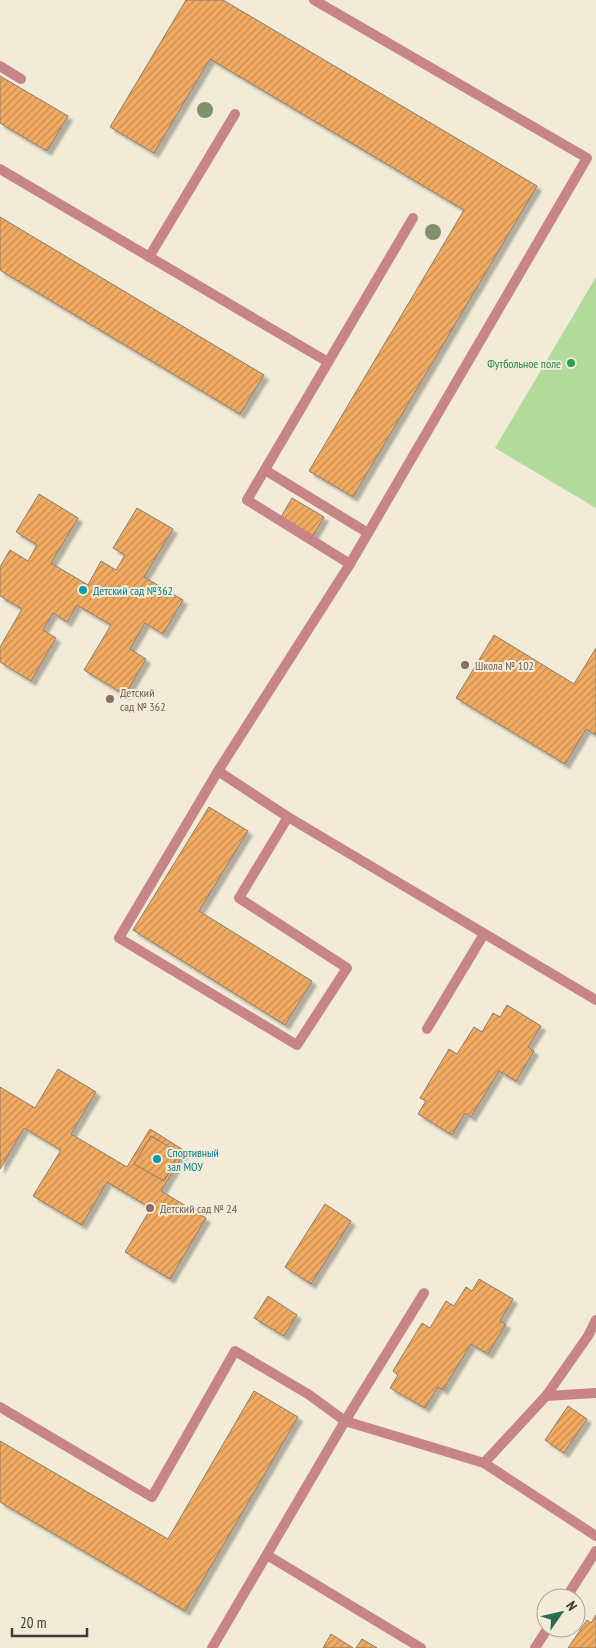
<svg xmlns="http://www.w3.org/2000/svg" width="596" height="1648" viewBox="0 0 596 1648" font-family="'PT Sans Narrow',sans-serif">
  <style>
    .pitch { fill: #b1da9b }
    .building { fill: url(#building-hatch); stroke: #8c7e71; filter: url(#shadow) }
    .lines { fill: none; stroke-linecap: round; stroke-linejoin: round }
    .lane { stroke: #c78489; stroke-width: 10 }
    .tree { fill: #819068 }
    .leisure-dot { fill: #2e9e5b; stroke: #f2ebd8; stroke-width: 2 }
    .culture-dot { fill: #0f9aa8; stroke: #f2ebd8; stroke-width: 2 }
    .education-dot { fill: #8d6e63; stroke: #f2ebd8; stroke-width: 2 }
    .labels { text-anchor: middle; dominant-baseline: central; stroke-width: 4; stroke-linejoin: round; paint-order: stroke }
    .leisure-label { font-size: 12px; fill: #27864d; stroke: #f2ebd8; text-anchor: end }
    .culture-label { font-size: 12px; fill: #0d838f; stroke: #f2ebd8; text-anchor: start }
    .education-label { font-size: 12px; fill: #785e54; stroke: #f2ebd8; text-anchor: start }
  </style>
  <defs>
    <pattern id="building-hatch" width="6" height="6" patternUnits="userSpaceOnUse" patternTransform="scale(1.25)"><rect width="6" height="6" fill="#f1ab61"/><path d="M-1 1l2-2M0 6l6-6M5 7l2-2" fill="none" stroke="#c58c51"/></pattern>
    <filter id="shadow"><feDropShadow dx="4.5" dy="4.5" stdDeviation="1" flood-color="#0004"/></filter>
  </defs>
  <rect width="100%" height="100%" fill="#f2ebd8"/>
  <path class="pitch" d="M596 277V508L495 448Z"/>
  <g class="building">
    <path d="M186 0H223L537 186 353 497 309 471 464 210 210 59 154 153 110 127Z"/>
    <path d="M0 76 68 116 47 151 0 123Z"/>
    <path d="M0 217 264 375 240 414 0 270Z"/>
    <path d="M39 494 78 518 51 563 88 585 101 561 116 570 125 555 113 548 137 508 173 529 144 577 183 600 163 634 145 623 130 649 146 659 125 695 84 670 111 625 77 605 67 622 53 613 43 630 56 638 31 681 0 662V647L22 609 0 596V567L10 550 28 561 37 545 16 532Z"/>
    <path d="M292 498 324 517 313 536 281 517Z"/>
    <path d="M494 635 574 684 596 648V735L586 729 565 764 456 698Z"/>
    <path d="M209 807 248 831 199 911 312 981 285 1025 133 930Z"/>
    <path d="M507 1005 541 1026 528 1047 534 1051 516 1081 499 1071 471 1117 465 1113 452 1135 418 1114 426 1101 420 1098 449 1049 457 1054 474 1027 482 1032 493 1013 500 1017Z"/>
    <path d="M58 1069 96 1092 71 1134 127 1167 150 1129 185 1151 161 1191 206 1218 170 1279 125 1252 151 1208 107 1182 82 1225 33 1196 61 1150 24 1128 0 1169V1087L35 1108Z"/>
    <path d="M151 1136 180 1153 164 1181 134 1164Z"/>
    <path d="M325 1204 351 1221 311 1284 285 1267Z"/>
    <path d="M479 1279 513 1299 500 1321 506 1324 488 1354 471 1344 443 1390 438 1387 425 1408 390 1388 398 1375 393 1371 422 1323 430 1328 446 1301 454 1306 466 1287 472 1291Z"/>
    <path d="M268 1296 297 1315 284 1336 254 1318Z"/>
    <path d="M254 1391 298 1417 185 1611 0 1502V1441L168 1539Z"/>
    <path d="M568 1406 587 1419 564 1453 545 1440Z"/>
    <path d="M596 1615V1648H568L587 1620 591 1623Z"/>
    <path d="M331 1634 353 1648H323Z"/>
    <path d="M362 1639 377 1648H356Z"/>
  </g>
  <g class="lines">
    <g class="lane">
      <path d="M0 66 21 79"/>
      <path d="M0 169 328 362"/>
      <path d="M149 257 235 114"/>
      <path d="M265 470 368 533"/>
      <path d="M350 564 247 500 413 218"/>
      <path d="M218 771 288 817 596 1000"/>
      <path d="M288 817 239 898 347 968 297 1045 119 938 218 771 350 564 587 158 314 0"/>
      <path d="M427 1029 484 934"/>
      <path d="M546 1396 588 1336 596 1320"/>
      <path d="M0 1407 152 1497 235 1351 308 1394 345 1421 424 1293"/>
      <path d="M484 1463 596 1536"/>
      <path d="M267 1555 421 1648"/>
      <path d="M566 1598 596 1551"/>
      <path d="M212 1648 345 1421 484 1463 546 1396 596 1393"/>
      <path d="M535 1648 548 1628"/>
    </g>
  </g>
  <g class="tree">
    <circle cx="205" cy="110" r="8"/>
    <circle cx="433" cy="232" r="8"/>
  </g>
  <circle class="leisure-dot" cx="571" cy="363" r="5"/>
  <g class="culture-dot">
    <circle cx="83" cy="590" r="5"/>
    <circle cx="157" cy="1159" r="5"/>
  </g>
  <g class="education-dot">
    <circle cx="465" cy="665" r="5"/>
    <circle cx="110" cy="699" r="5"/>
    <circle cx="150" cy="1208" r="5"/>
  </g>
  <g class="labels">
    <g class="leisure-label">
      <text x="561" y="363">Футбольное поле</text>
    </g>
    <g class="culture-label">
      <text x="93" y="590">Детский сад №362</text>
      <text x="167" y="1152">Спортивный<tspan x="167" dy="14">зал МОУ</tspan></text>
    </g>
    <g class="education-label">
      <text x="475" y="665">Школа № 102</text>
      <text x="120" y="692">Детский<tspan x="120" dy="14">сад № 362</tspan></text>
      <text x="160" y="1208">Детский сад № 24</text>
    </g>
  </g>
  <g transform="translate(561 1613) rotate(56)"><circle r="24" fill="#f2ebd8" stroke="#aaa597"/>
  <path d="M0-4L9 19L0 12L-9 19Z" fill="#2d6a56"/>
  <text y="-8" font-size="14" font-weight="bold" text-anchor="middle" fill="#3f3c35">N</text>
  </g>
  <path d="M12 1628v8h75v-8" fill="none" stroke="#3f3c35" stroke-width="2.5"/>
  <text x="20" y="1628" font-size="15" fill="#3f3c35" stroke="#f2ebd8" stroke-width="4" paint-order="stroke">20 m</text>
</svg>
